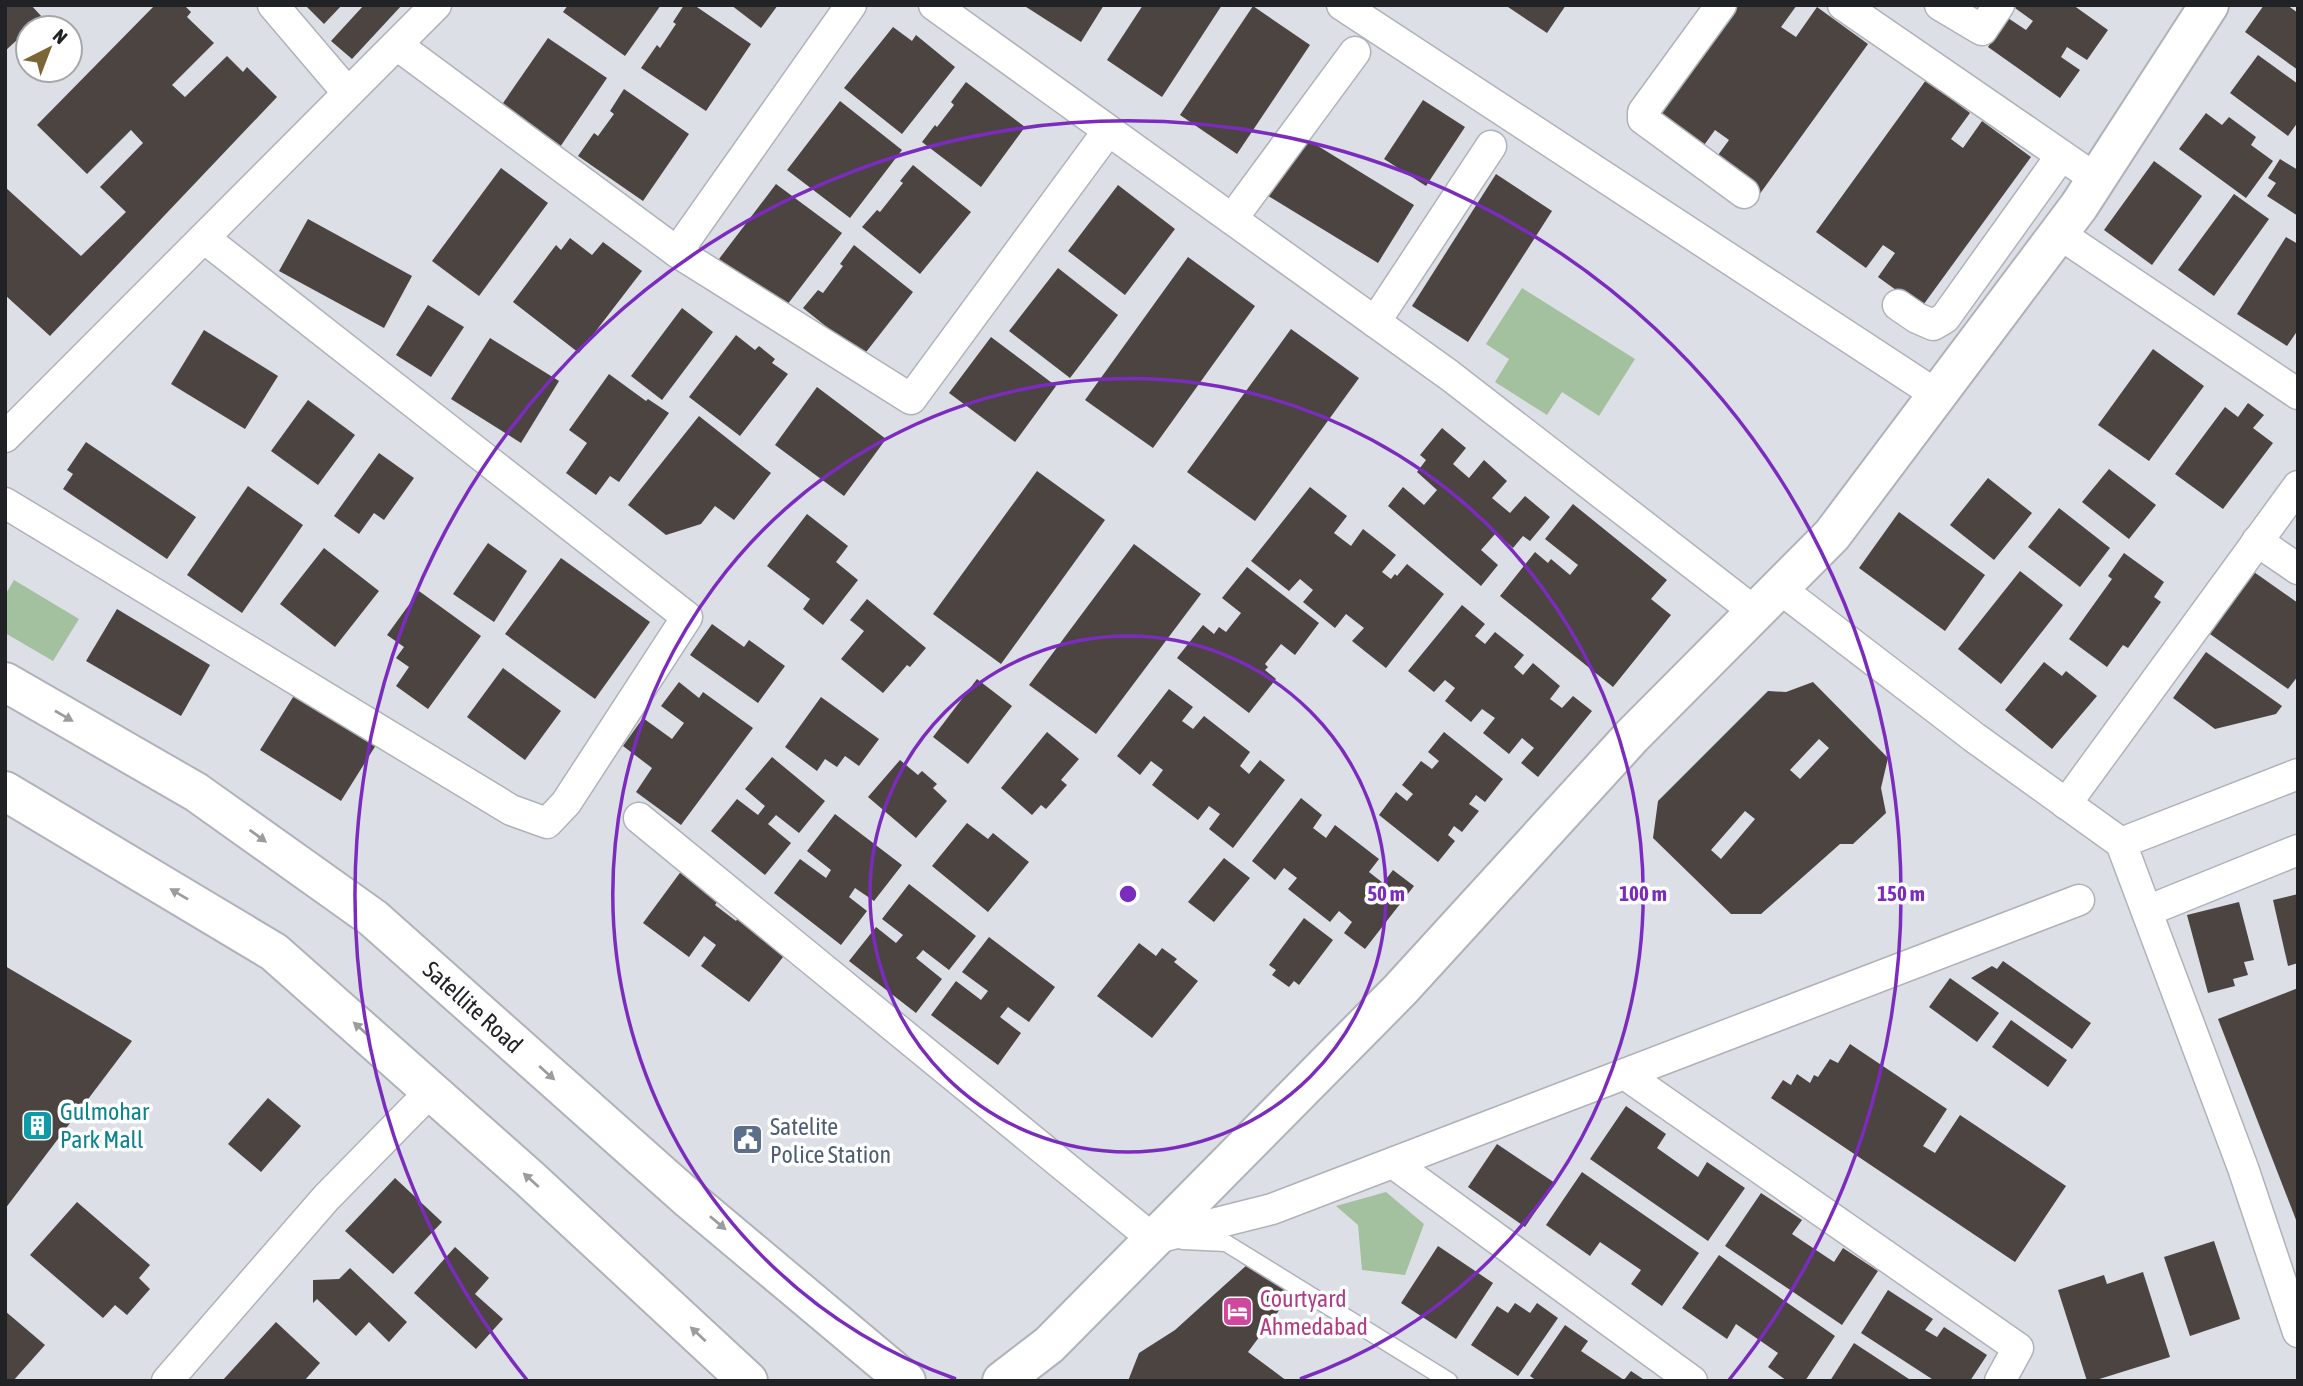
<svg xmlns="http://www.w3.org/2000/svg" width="2303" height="1386" viewBox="0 0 2303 1386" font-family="'Asap Condensed',sans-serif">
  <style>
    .green { fill: #a4c19f }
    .building { fill: #4c4440; fill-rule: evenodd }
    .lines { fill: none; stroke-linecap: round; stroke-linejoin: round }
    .service-casing { stroke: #b0b2ba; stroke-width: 19 }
    .minor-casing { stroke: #b0b2ba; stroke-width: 33 }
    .tertiary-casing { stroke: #b0b2ba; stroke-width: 42 }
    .secondary-casing { stroke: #b0b2ba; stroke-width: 42 }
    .service { stroke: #fff; stroke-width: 16 }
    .minor { stroke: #fff; stroke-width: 30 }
    .tertiary { stroke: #fff; stroke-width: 38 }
    .secondary { stroke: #fff; stroke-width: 38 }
    .oneway { fill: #9b9c9d }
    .ring { fill: none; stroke: #7b2cbf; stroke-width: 3.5 }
    .labels { text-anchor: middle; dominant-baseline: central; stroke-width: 7; stroke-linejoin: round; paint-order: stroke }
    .street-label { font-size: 24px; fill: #212225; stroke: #fff }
    .culture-label { font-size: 24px; fill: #0d838f; stroke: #fff; text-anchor: start }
    .service-label { font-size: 24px; fill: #4e5e75; stroke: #fff; text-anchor: start }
    .hotel-label { font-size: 24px; fill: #b23c85; stroke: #fff; text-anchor: start }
    .centre { fill: #7b2cbf; stroke: #fff; stroke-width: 3.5 }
    .ring-label { font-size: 21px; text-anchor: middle; font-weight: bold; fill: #7b2cbf; stroke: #fff; stroke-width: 7; stroke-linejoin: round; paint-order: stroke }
  </style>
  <rect width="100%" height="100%" fill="#dddfe7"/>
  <g class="green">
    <path d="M1522 288 1635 359 1599 416 1562 392 1547 415 1495 382 1509 359 1486 344Z"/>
    <path d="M14 580 79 619 53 661 5 633V595Z"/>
    <path d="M1386 1192 1424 1224 1405 1275 1362 1270 1358 1225 1336 1206Z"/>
  </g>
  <g class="building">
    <path d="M5 5H31L42 17 5 51Z"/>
    <path d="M155 5H184L191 12 187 17 214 43 172 85 185 97 227 56 243 72 247 67 277 97 50 336 5 295V187L81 256 126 212 100 187 143 143 131 130 87 174 37 125Z"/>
    <path d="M305 5H342L324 24Z"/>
    <path d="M364 5H402L352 59 331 41Z"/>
    <path d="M568 5H661L625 56 563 12Z"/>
    <path d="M684 5H694L751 44 706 111 641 68 657 45 660 48 676 24 673 22Z"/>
    <path d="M731 5H778L761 28Z"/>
    <path d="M1023 5H1104L1081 42Z"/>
    <path d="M1143 5H1222L1162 97 1107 60Z"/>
    <path d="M1505 5H1566L1547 33Z"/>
    <path d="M1729 5H1797L1781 27 1796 37 1817 7 1868 44 1759 195 1713 162 1729 140 1715 130 1699 152 1649 115Z"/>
    <path d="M2017 5H2073L2108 30 2087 60 2067 47 2061 57 2080 70 2060 98 1988 47 2008 18 2026 30 2033 21 2015 8Z"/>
    <path d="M2264 5H2287L2298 13V70L2245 32Z"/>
    <path d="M1253 6 1310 45 1237 154 1180 115Z"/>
    <path d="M893 27 912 41 916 35 955 67 902 134 844 88Z"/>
    <path d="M548 38 607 78 560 147 501 106Z"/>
    <path d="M2258 55 2298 84V122L2288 136 2230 93Z"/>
    <path d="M1926 80 1970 113 1951 139 1963 148 1982 121 2031 157 1921 308 1878 277 1895 253 1883 245 1866 268 1816 232Z"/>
    <path d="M966 82 1025 127 981 187 922 142 935 125 937 127 954 105 951 102Z"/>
    <path d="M624 89 689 134 643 201 578 156 594 133 598 136 614 114 610 111Z"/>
    <path d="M1423 100 1465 127 1426 186 1384 159Z"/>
    <path d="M840 101 902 150 850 218 787 170Z"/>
    <path d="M2206 113 2222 125 2229 117 2256 137 2251 145 2273 161 2246 198 2179 149Z"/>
    <path d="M1300 135 1414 205 1378 263 1265 194Z"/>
    <path d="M2280 159 2298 170V216L2267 196 2276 183 2268 178Z"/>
    <path d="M2154 161 2202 196 2152 265 2104 230Z"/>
    <path d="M913 165 971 212 920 274 862 227 877 210 880 212 903 183 900 181Z"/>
    <path d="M501 168 548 203 479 296 432 261Z"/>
    <path d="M1496 174 1552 211 1468 342 1412 306Z"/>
    <path d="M776 184 842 233 784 309 719 259Z"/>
    <path d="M1118 185 1175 229 1125 295 1068 251Z"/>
    <path d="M2234 194 2269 219 2214 296 2178 270Z"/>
    <path d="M308 219 412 276 384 328 279 271Z"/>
    <path d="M2286 237 2298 244V330L2287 346 2237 314Z"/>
    <path d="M570 238 592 255 603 242 642 271 579 353 513 302 556 245 561 250Z"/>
    <path d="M854 245 913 292 863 356 803 308 818 290 823 293 843 266 840 264Z"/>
    <path d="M1188 257 1255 306 1153 448 1085 400Z"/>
    <path d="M1058 268 1118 315 1070 378 1009 331Z"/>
    <path d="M428 305 464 327 431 377 396 355Z"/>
    <path d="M682 308 713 332 662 400 631 376Z"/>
    <path d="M1291 329 1359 378 1255 521 1187 472Z"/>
    <path d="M204 330 278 376 245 429 171 384Z"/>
    <path d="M736 335 755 350 759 346 775 359 772 363 788 374 740 436 689 397Z"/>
    <path d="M991 337 1056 386 1015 442 949 393Z"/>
    <path d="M490 338 559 381 521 443 451 399Z"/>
    <path d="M2153 349 2204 386 2149 461 2098 425Z"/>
    <path d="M609 374 646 401 648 399 669 413 619 482 610 476 596 495 566 473 587 443 569 430Z"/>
    <path d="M817 387 886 439 844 496 775 445Z"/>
    <path d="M308 400 355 435 318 485 271 451Z"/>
    <path d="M2248 403 2264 415 2253 428 2273 443 2223 509 2175 474 2225 407 2238 417Z"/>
    <path d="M699 416 771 473 734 520 715 506 701 524 666 535 628 505Z"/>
    <path d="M1442 428 1466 448 1453 464 1469 478 1484 460 1507 481 1492 498 1510 513 1525 496 1550 517 1530 541 1523 536 1513 548 1496 533 1481 550 1498 565 1481 586 1388 506 1403 487 1424 505 1437 490 1417 472 1426 460 1420 455Z"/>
    <path d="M86 442 196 517 167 559 63 489 73 474 67 470Z"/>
    <path d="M379 453 414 478 384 520 374 513 359 534 334 516Z"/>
    <path d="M2109 469 2156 505 2129 539 2082 502Z"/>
    <path d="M1037 471 1105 520 1001 664 933 614Z"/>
    <path d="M1988 478 2032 513 1994 560 1950 525Z"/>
    <path d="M248 486 303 525 242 613 187 575Z"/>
    <path d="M1310 487 1347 516 1334 533 1351 546 1363 529 1396 555 1382 572 1391 579 1395 574 1397 576 1407 564 1444 594 1386 668 1352 641 1364 628 1346 614 1335 628 1303 602 1313 590 1300 579 1289 591 1251 561Z"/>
    <path d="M1573 504 1667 580 1651 599 1671 615 1613 687 1500 596 1535 552 1548 563 1551 559 1570 575 1578 565 1545 539Z"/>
    <path d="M2059 508 2110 548 2080 587 2028 547Z"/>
    <path d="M1899 512 1985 575 1945 631 1859 568Z"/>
    <path d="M807 514 848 546 836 562 858 580 823 625 803 609 810 599 767 566Z"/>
    <path d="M488 543 527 571 494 622 453 594Z"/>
    <path d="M1134 544 1201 594 1096 734 1029 685Z"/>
    <path d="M324 548 379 591 335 647 280 604Z"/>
    <path d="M2124 553 2164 582 2154 597 2161 602 2128 648 2123 645 2107 667 2069 639 2112 579 2108 576Z"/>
    <path d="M561 558 650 622 595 699 505 634Z"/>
    <path d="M2244 565 2298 603V676L2288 689 2200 627Z"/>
    <path d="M1247 567 1319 623 1295 655 1281 644 1265 664 1268 667 1265 670 1276 679 1249 713 1177 658 1203 625 1214 634 1219 627 1226 632 1241 613 1222 598Z"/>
    <path d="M2020 571 2063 605 2001 684 1958 649Z"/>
    <path d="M419 591 481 636 428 709 396 686 409 667 396 658 404 647 387 635Z"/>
    <path d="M867 599 926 648 910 667 907 665 883 693 841 659 864 631 850 620Z"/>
    <path d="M1462 605 1485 624 1475 636 1485 644 1495 632 1524 655 1514 667 1523 675 1533 663 1560 686 1550 699 1562 708 1573 696 1592 711 1538 777 1521 763 1534 748 1522 738 1509 754 1483 733 1495 718 1482 709 1471 722 1445 701 1455 688 1445 680 1434 692 1408 671Z"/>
    <path d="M117 609 210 665 181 716 86 661Z"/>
    <path d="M712 624 744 647 749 640 785 666 758 703 690 655Z"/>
    <path d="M2206 652 2282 706 2276 714 2215 729 2173 698Z"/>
    <path d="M2044 662 2062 676 2066 671 2097 696 2052 749 2005 710Z"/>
    <path d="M503 668 561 711 525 760 467 717Z"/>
    <path d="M977 679 1012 706 968 764 933 737Z"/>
    <path d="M679 682 699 698 703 692 753 728 681 825 636 792 652 768 623 746 643 718 672 739 684 723 661 706Z"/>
    <path d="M1813 682 1888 758 1881 788 1886 813 1853 844H1840L1761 914H1731L1653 838 1658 801 1768 691 1786 692ZM1819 739 1829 748 1800 779 1790 770ZM1745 811 1755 819 1721 859 1711 850Z"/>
    <path d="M1169 689 1193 707 1182 721 1193 729 1204 716 1250 752 1240 766 1249 774 1260 760 1285 780 1233 848 1209 829 1220 814 1209 806 1198 820 1152 785 1163 770 1151 761 1140 775 1117 756Z"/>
    <path d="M295 694 376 745 341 801 260 750Z"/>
    <path d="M821 697 879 739 859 766 845 756 837 767 825 759 817 771 785 747Z"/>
    <path d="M1047 732 1079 759 1061 780 1067 785 1046 809 1041 805 1032 815 1001 788Z"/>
    <path d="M1444 732 1503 779 1485 802 1476 795 1469 804 1479 811 1462 832 1454 826 1448 835 1455 841 1438 862 1379 815 1396 792 1407 801 1413 794 1402 785 1421 761 1432 769 1439 761 1428 752Z"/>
    <path d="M772 757 825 801 799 833 776 815 768 824 791 843 765 875 711 831 737 799 758 815 765 806 745 789Z"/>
    <path d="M900 760 918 775 922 771 937 784 933 788 947 801 916 838 868 797Z"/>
    <path d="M1301 798 1322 815 1313 828 1326 838 1335 825 1379 859 1369 872 1383 883 1393 870 1414 886 1365 949 1344 933 1352 922 1339 911 1330 922 1288 889 1297 878 1284 868 1275 880 1252 861Z"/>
    <path d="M835 814 902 865 874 901 855 888 849 897 867 911 841 945 774 893 800 859 826 878 831 870 807 851Z"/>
    <path d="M967 823 988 839 993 833 1029 862 988 912 932 866Z"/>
    <path d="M1224 858 1250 878 1214 922 1188 902Z"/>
    <path d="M682 870 720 898 715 905 736 921 741 914 789 949 749 1002 701 966 716 945 704 936 689 957 643 923Z"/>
    <path d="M909 884 976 936 949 970 923 950 916 958 942 979 916 1013 849 961 876 927 896 943 903 935 882 919Z"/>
    <path d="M2298 894V963L2288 966 2273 900Z"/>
    <path d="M2239 902 2254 960 2244 962 2248 975 2233 979 2235 986 2208 993 2187 915Z"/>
    <path d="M1304 918 1333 940 1299 985 1294 981 1289 987 1272 975 1276 970 1269 965Z"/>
    <path d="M989 937 1055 987 1029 1022 1008 1007 1000 1017 1021 1033 998 1065 931 1015 956 981 981 1000 988 991 962 972Z"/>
    <path d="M1139 943 1156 956 1162 948 1177 959 1174 962 1198 981 1152 1038 1097 996Z"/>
    <path d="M2003 961 2091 1023 2072 1049 1971 978 1992 966 1997 969Z"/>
    <path d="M5 966 132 1041 5 1209Z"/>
    <path d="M1950 978 1999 1013 1977 1042 1929 1007Z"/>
    <path d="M2298 988V1225L2218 1019Z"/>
    <path d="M2011 1020 2067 1060 2048 1087 1992 1047Z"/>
    <path d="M1850 1044 1947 1109 1923 1146 1935 1153 1960 1115 2066 1186 2015 1262 1771 1098 1783 1080 1791 1085 1797 1074 1810 1083 1814 1075 1818 1077 1830 1059 1838 1063Z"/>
    <path d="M268 1098 301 1126 261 1172 228 1144Z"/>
    <path d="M1626 1106 1666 1134 1657 1148 1698 1177 1707 1162 1745 1188 1708 1241 1590 1159Z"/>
    <path d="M1497 1144 1555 1183 1525 1227 1468 1187Z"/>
    <path d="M1582 1172 1699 1253 1662 1306 1631 1284 1641 1270 1600 1242 1590 1256 1546 1225Z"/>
    <path d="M395 1178 442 1222 393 1274 345 1231Z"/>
    <path d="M1761 1193 1802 1220 1792 1234 1834 1262 1843 1248 1878 1271 1842 1325 1725 1246Z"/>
    <path d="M77 1202 150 1265 139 1278 150 1289 127 1315 115 1305 103 1318 30 1255Z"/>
    <path d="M2214 1241 2240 1319 2190 1336 2164 1257Z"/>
    <path d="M1438 1246 1493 1283 1456 1339 1401 1303Z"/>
    <path d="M455 1247 489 1278 475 1294 503 1319 476 1349 414 1293Z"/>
    <path d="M1719 1255 1835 1336 1805 1381H1787L1768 1367 1778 1353 1736 1324 1727 1339 1682 1308Z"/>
    <path d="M1248 1264 1292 1293 1248 1352 1287 1381H1128L1139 1353 1175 1330Z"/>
    <path d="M350 1268 407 1322 389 1342 369 1322 356 1336 317 1299 313 1303V1280L339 1279Z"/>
    <path d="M2143 1272 2170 1357 2093 1381H2087L2058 1290 2104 1275 2107 1284Z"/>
    <path d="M1888 1290 1933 1319 1925 1330 1937 1337 1944 1327 1987 1355 1970 1381H1935L1861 1333Z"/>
    <path d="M1515 1303 1530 1313 1537 1303 1558 1318 1518 1376 1471 1345 1497 1306 1508 1313Z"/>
    <path d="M5 1311 45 1345 13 1381H5Z"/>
    <path d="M276 1322 320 1363 304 1381H222Z"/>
    <path d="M1565 1325 1588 1341 1581 1351 1624 1380 1631 1371 1646 1381H1537L1530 1376Z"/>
    <path d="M1854 1343 1912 1381H1830Z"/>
  </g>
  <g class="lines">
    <defs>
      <path id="service" d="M1183 1241 1226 1243 1449 1381"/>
      <g id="minor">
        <path d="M273 5 347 92"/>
        <path d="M934 5 1449 375 1755 612"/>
        <path d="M1342 5 1937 395"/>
        <path d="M1721 5 1643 112V119L1744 193"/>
        <path d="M1843 5 2096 179"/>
        <path d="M1940 5 1982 30 1999 5"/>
        <path d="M397 45 677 252 911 399 1108 131"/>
        <path d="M1232 219 1355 52"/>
        <path d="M2058 233 2298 394"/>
        <path d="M677 252 851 5"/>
        <path d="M1898 305 1917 318 1933 325 1945 318 2061 156"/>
        <path d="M1375 322 1491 146"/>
        <path d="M5 437 436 5"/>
        <path d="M5 503 511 810 547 823 566 803 687 617 204 238"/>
        <path d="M2257 541 2298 569"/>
        <path d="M1779 588 1975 738 2121 843 2243 1168 2298 1332"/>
        <path d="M2066 804 2298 486"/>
        <path d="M639 818 1153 1239 1272 1209 2079 900"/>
        <path d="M2121 843 2298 774"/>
        <path d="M2147 911 2298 850"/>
        <path d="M1626 1075 2018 1348 2000 1381"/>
        <path d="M1393 1163 1692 1381"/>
        <path d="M167 1381 326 1198 431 1091"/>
      </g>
      <path id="tertiary" d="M1002 1381 1049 1345 1400 990 1632 736 1832 535 2079 206 2209 5"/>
      <g id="secondary">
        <path d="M5 682 196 792 373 918 690 1200 906 1381"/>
        <path d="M5 791 274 952 529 1178 748 1381"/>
      </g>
    </defs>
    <use href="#service" class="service-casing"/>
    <use href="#minor" class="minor-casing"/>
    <use href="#tertiary" class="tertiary-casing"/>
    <use href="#secondary" class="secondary-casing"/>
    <use href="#service" class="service"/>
    <use href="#minor" class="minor"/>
    <use href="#tertiary" class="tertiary"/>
    <use href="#secondary" class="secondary"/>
  </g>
  <defs><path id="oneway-solid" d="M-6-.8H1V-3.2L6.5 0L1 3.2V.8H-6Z" transform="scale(1.75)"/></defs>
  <g class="oneway">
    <use href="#oneway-solid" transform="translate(64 716) rotate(30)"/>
    <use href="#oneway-solid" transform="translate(258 836) rotate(36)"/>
    <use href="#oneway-solid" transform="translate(179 894) rotate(-149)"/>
    <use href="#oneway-solid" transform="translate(361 1029) rotate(-138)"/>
    <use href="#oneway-solid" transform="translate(547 1073) rotate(42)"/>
    <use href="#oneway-solid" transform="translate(531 1180) rotate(-138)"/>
    <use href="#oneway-solid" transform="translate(718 1223) rotate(40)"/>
    <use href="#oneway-solid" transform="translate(698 1334) rotate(-137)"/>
  </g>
  <g class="ring">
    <circle cx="1128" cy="894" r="258"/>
    <path d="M956 1379A515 515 0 1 1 1300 1379"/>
    <path d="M527 1380A773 773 0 1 1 1729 1380"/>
  </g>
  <defs>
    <symbol id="building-square" viewBox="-11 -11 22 22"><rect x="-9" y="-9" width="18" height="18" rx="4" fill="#0f9aa8" stroke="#fff"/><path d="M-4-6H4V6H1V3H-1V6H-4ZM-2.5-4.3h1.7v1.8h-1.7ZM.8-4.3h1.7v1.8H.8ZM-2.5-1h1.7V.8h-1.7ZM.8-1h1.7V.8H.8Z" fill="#fff"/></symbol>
    <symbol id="civic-square" viewBox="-11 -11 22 22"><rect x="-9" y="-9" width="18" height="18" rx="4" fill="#5c6f8a" stroke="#fff"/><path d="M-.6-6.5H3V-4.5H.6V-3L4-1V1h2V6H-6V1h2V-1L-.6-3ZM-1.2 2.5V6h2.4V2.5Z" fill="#fff"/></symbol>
    <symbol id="hotel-square" viewBox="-11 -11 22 22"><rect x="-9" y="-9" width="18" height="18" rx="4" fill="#d1479c" stroke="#fff"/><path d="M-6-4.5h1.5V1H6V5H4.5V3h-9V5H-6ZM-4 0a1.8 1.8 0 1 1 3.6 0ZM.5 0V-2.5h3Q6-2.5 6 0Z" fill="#fff"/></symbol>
  </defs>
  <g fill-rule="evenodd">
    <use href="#building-square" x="20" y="1108" width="35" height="35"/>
    <use href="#civic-square" x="730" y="1122" width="35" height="35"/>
    <use href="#hotel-square" x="1220" y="1294" width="35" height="35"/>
  </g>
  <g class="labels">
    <g class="street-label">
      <text transform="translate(473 1007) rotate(42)">Satellite Road</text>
    </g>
    <g class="culture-label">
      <text x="60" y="1111">Gulmohar<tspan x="60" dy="28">Park Mall</tspan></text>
    </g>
    <g class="service-label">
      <text x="770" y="1126">Satelite<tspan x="770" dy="28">Police Station</tspan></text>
    </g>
    <g class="hotel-label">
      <text x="1260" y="1298">Courtyard<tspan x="1260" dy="28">Ahmedabad</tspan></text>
    </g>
  </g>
  <circle cx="1128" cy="894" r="10" class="centre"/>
  <g class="ring-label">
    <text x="1386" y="901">50 m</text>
    <text x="1643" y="901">100 m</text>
    <text x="1901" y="901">150 m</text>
  </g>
  <rect width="2303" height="1386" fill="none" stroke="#212225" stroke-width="14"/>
  <g transform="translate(49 49) rotate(42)"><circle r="33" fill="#ffffff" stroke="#a6a7a8" stroke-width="2"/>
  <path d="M0-5L12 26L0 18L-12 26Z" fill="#7b6635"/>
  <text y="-10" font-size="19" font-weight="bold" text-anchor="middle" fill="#212225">N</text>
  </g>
</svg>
